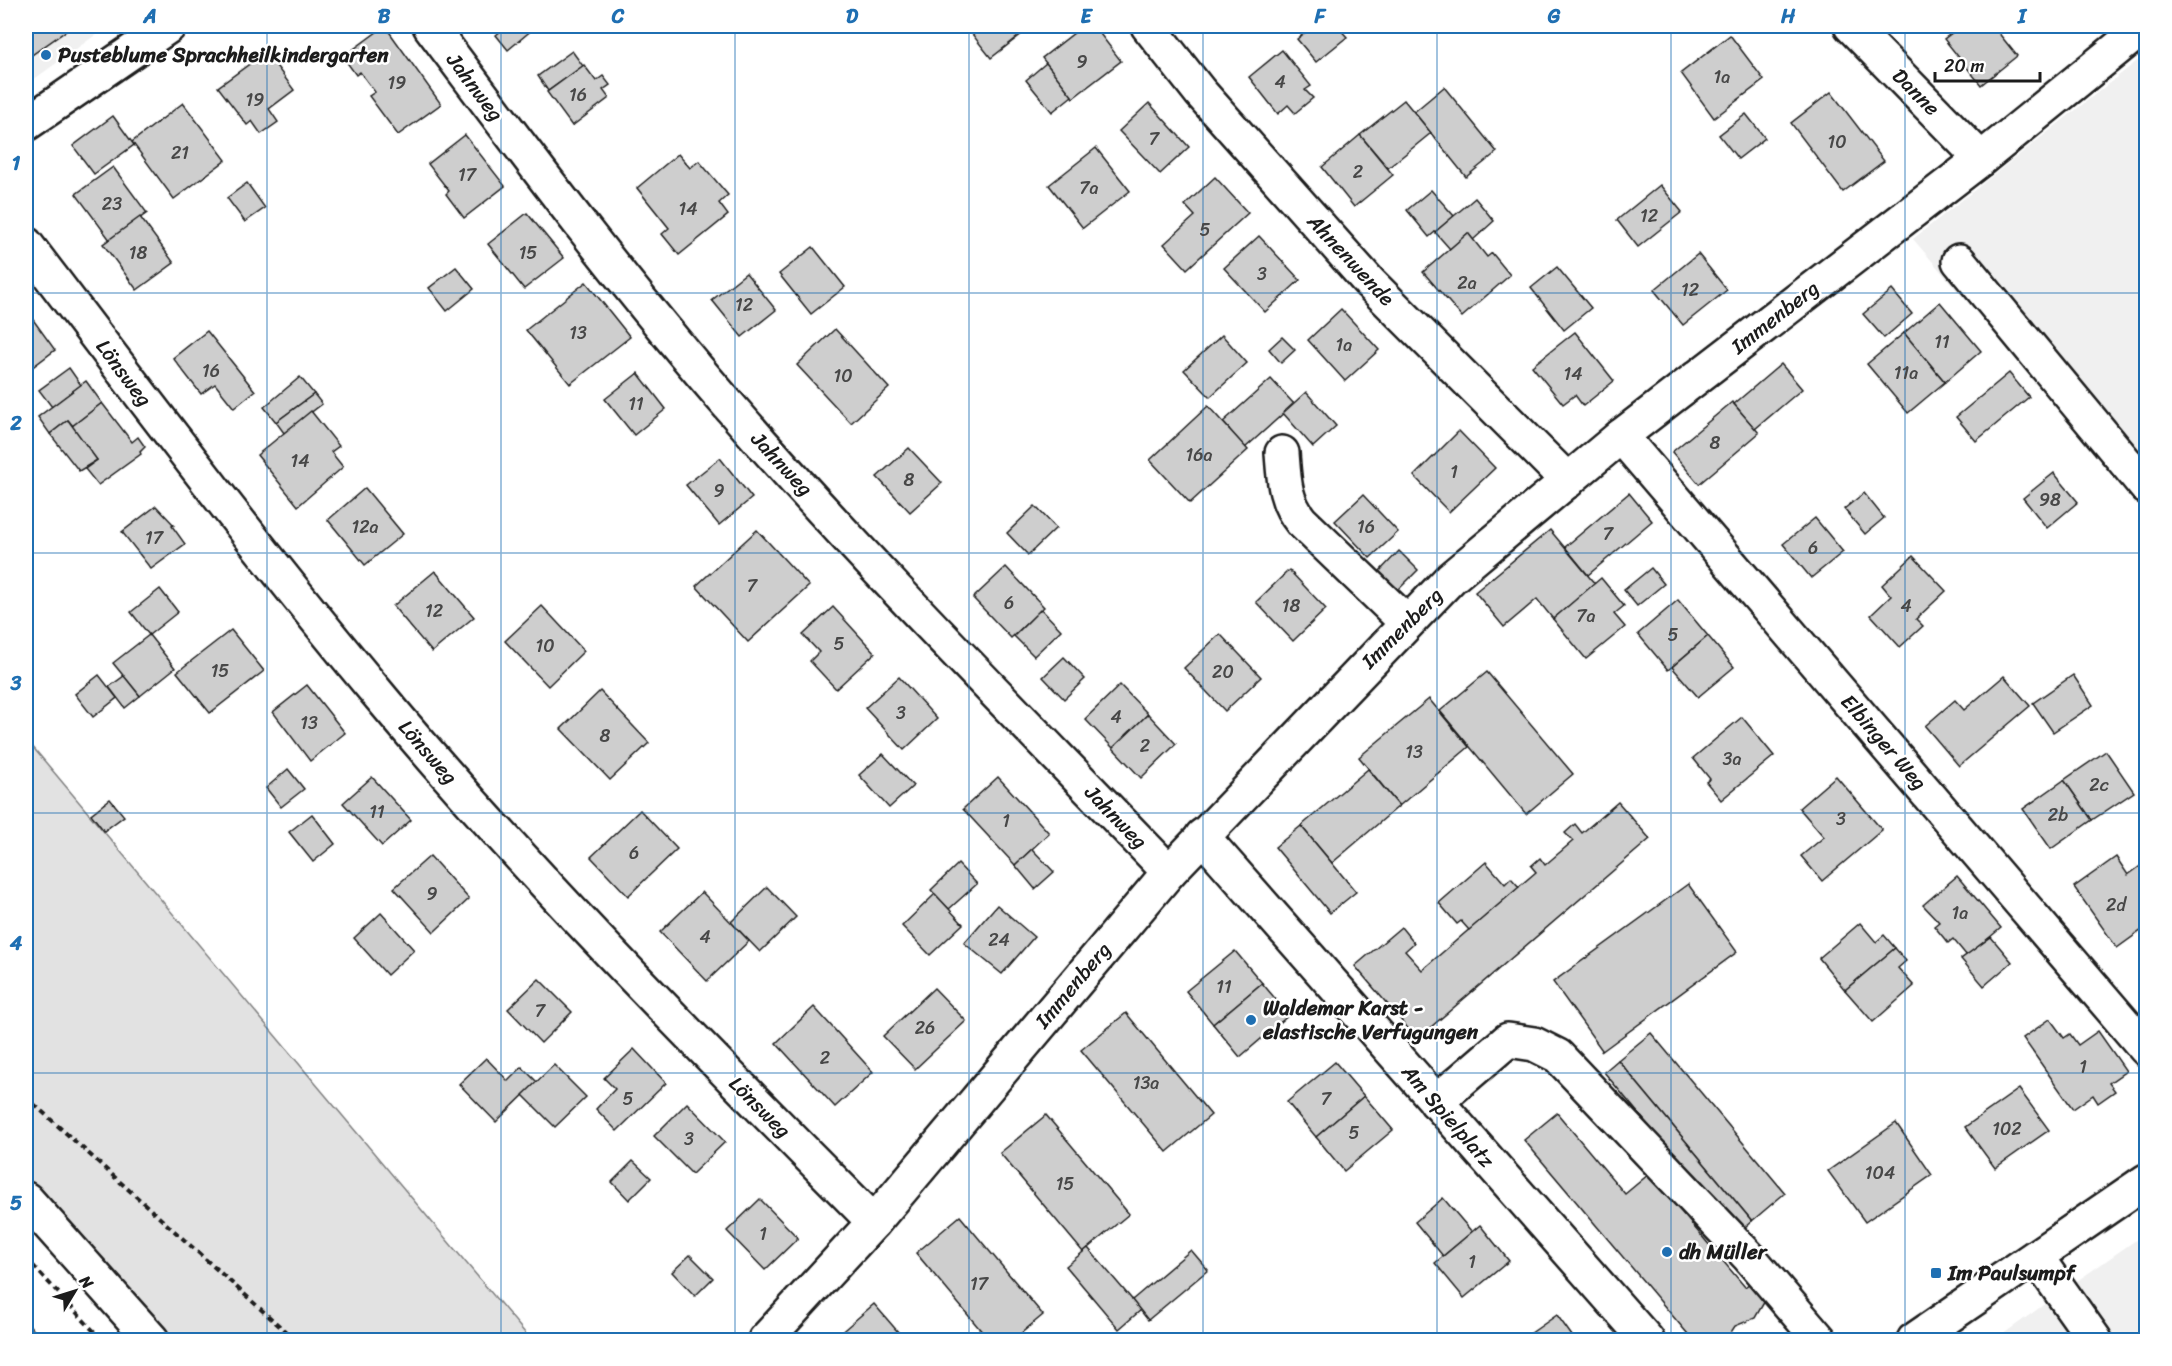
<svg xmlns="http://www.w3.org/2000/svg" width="2172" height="1366" viewBox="0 0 2172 1366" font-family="Sriracha,sans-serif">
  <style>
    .built { fill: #f0f0f0 }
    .green { fill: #e2e2e2; stroke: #7f7f7f; stroke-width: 1.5 }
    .building { fill: #cecece; stroke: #1c1c1c; stroke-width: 1.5 }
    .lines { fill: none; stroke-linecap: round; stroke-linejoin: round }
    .minor-casing { stroke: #1c1c1c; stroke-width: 38 }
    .path { stroke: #1c1c1c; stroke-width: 4; stroke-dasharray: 6 4.5; stroke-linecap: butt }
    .minor { stroke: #fff; stroke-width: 33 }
    .grid { fill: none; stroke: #1f6fb2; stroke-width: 1.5; stroke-opacity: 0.55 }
    .poi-dot { fill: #1f6fb2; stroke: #fff; stroke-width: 2 }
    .labels { text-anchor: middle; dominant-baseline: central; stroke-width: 5; stroke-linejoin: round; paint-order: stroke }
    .number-label { font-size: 18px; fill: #484848 }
    .poi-label { font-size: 21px; font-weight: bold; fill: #1c1c1c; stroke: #fff; text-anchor: start }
    .street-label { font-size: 21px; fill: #1c1c1c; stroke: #fff }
    .neatline { fill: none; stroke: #1f6fb2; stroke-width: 2 }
    .grid-label { font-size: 20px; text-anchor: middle; font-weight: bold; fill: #1f6fb2 }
  </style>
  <rect width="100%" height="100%" fill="#fff"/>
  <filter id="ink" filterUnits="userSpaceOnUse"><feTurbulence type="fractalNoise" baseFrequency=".0167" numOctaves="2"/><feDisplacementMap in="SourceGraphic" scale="12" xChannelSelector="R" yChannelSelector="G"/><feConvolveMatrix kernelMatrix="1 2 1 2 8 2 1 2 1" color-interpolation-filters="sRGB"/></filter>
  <g filter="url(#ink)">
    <g class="built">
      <path d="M26 26H108L26 85Z"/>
      <path d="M2146 54V510L1913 239Z"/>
      <path d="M2146 1233V1340H1995L2067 1288Z"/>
    </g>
    <path class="green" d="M26 739 531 1340H172L146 1315 26 1177Z"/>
    <g class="building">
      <path d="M26 26H73L26 59Z"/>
      <path d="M385 26 441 104 398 135 369 96 375 92 360 72 356 75 343 57Z"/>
      <path d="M507 26H530L533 29 508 50 496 35Z"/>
      <path d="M972 26H1032L991 58 968 29Z"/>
      <path d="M1083 26H1094L1121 61 1073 98 1042 58Z"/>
      <path d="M1314 26H1337L1347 37 1316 62 1297 39Z"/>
      <path d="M1961 26H1993L2017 56 1981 85 1944 39Z"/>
      <path d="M1730 35 1764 80 1714 118 1681 73Z"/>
      <path d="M1282 50 1311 86 1305 90 1313 98 1295 113 1288 105 1278 114 1249 77Z"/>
      <path d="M572 51 583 66 548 91 538 76Z"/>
      <path d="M266 52 294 90 269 109 278 122 261 134 252 121 247 125 218 87Z"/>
      <path d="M1046 63 1072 96 1052 112 1026 80Z"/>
      <path d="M584 65 596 81 603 76 610 85 603 90 609 98 572 126 547 92Z"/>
      <path d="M1444 87 1497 152 1466 177 1414 112Z"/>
      <path d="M1831 92 1884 161 1843 192 1791 123Z"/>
      <path d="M1404 100 1431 133 1388 168 1360 135Z"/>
      <path d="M183 103 226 160 174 199 132 142Z"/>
      <path d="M1149 103 1189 147 1160 174 1119 131Z"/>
      <path d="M1746 114 1765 138 1738 159 1719 135Z"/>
      <path d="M113 116 134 145 94 174 73 146Z"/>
      <path d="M465 135 505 186 464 218 446 194 449 191 428 164Z"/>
      <path d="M1360 135 1393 175 1354 207 1322 167Z"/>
      <path d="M1096 148 1130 191 1083 228 1049 185Z"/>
      <path d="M678 154 690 168 699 161 728 195 719 203 728 215 679 255 662 234 669 228 637 188Z"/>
      <path d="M113 167 147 213 110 240 76 194Z"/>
      <path d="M1215 177 1248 213 1187 269 1164 244 1195 216 1185 205Z"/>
      <path d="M247 183 265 208 245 222 227 198Z"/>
      <path d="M1660 185 1682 212 1638 247 1617 220Z"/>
      <path d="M1431 190 1454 216 1429 237 1407 210Z"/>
      <path d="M1475 198 1494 221 1473 240 1468 233 1450 249 1435 232Z"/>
      <path d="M527 213 564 258 524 289 488 244Z"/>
      <path d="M140 217 174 263 137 290 103 244Z"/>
      <path d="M1468 233 1487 257 1492 253 1510 275 1462 317 1423 272Z"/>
      <path d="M1259 236 1300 280 1265 312 1224 268Z"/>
      <path d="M813 247 845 287 811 314 779 274Z"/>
      <path d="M1698 254 1727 290 1683 325 1654 290Z"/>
      <path d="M456 267 474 289 447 311 429 288Z"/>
      <path d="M1557 267 1591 308 1564 330 1531 288Z"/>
      <path d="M746 273 776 310 742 337 712 300Z"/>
      <path d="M586 282 630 337 570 384 526 330Z"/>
      <path d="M1892 290 1912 314 1884 338 1863 314Z"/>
      <path d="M1940 302 1981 351 1945 382 1904 333Z"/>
      <path d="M1341 309 1379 350 1345 381 1308 340Z"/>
      <path d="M26 310 55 350 26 372Z"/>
      <path d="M835 329 889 388 851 423 797 365Z"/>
      <path d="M207 331 255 391 234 408 215 384 201 394 173 358Z"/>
      <path d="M1575 332 1614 381 1583 406 1575 395 1563 404 1532 366Z"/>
      <path d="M1904 333 1945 382 1908 413 1867 364Z"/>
      <path d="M1222 335 1247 363 1210 397 1184 370Z"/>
      <path d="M1282 337 1295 350 1281 363 1269 349Z"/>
      <path d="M1781 364 1802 389 1755 429 1734 404Z"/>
      <path d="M69 368 81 385 52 407 39 390Z"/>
      <path d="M638 373 666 409 634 435 605 399Z"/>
      <path d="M2009 373 2029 397 1976 441 1956 417Z"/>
      <path d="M300 377 314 394 276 422 264 407Z"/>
      <path d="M1271 379 1294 404 1245 448 1223 422Z"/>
      <path d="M86 381 102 403 73 426 68 420 50 434 38 417Z"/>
      <path d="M1306 392 1336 426 1313 447 1283 413Z"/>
      <path d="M314 394 322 404 284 433 276 422Z"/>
      <path d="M1732 402 1759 433 1699 484 1672 452Z"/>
      <path d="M102 403 132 442 138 437 145 447 140 452 141 454 98 485 85 469 97 460 71 427Z"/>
      <path d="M1208 406 1248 450 1190 503 1150 460Z"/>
      <path d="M311 411 339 446 331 452 343 467 298 506 257 455Z"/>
      <path d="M68 420 97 460 79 471 50 434Z"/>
      <path d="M1459 431 1495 468 1449 512 1414 476Z"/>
      <path d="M909 448 942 483 910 512 877 477Z"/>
      <path d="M720 458 752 498 719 525 686 485Z"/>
      <path d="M2054 473 2078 502 2047 528 2023 498Z"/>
      <path d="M365 488 403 534 365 565 328 520Z"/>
      <path d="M1629 493 1652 521 1588 575 1565 547Z"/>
      <path d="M1864 493 1884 518 1865 534 1844 509Z"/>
      <path d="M1363 495 1398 532 1370 558 1335 521Z"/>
      <path d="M156 506 174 525 172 526 185 544 151 569 122 532Z"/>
      <path d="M1035 506 1056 528 1028 555 1007 533Z"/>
      <path d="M1815 518 1843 552 1811 578 1783 544Z"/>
      <path d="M757 530 809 586 748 642 696 586Z"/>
      <path d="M1550 530 1595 584 1553 619 1537 599 1504 627 1475 592Z"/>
      <path d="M1399 551 1418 570 1397 591 1378 573Z"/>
      <path d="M1913 556 1946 591 1916 619 1923 626 1900 647 1871 615 1891 596 1882 585Z"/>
      <path d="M1006 567 1044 607 1011 638 973 598Z"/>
      <path d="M1651 568 1664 584 1637 606 1624 590Z"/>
      <path d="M1289 570 1326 609 1293 641 1256 602Z"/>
      <path d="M435 571 474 617 432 652 393 606Z"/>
      <path d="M1601 578 1624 606 1614 614 1625 627 1586 659 1553 619Z"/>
      <path d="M160 589 178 612 149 635 131 612Z"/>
      <path d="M1678 600 1708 636 1668 670 1638 634Z"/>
      <path d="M542 606 584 651 548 686 505 641Z"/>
      <path d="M833 607 875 653 836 689 810 661 819 652 803 635Z"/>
      <path d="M1041 609 1061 630 1034 656 1014 636Z"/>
      <path d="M231 630 264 671 210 713 177 672Z"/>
      <path d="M1220 634 1261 677 1225 711 1184 668Z"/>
      <path d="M149 635 175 668 140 696 113 663Z"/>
      <path d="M1708 636 1734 667 1698 697 1672 667Z"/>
      <path d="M1064 657 1085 679 1064 699 1043 677Z"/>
      <path d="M1487 672 1573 774 1526 814 1440 711Z"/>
      <path d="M99 675 117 698 93 717 75 694Z"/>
      <path d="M2073 675 2093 705 2053 732 2033 703Z"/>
      <path d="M124 676 140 696 125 708 109 687Z"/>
      <path d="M2004 676 2030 706 1959 766 1925 726 1955 700 1964 710Z"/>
      <path d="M899 677 937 719 904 750 865 708Z"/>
      <path d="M307 685 345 733 310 761 273 712Z"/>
      <path d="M1120 685 1148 714 1113 748 1085 719Z"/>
      <path d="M600 691 649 743 610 780 561 729Z"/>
      <path d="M1429 699 1469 747 1399 806 1359 757Z"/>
      <path d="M1148 714 1176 744 1141 778 1113 748Z"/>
      <path d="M1742 717 1774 756 1721 800 1706 782 1710 779 1693 758Z"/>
      <path d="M2106 751 2134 792 2092 820 2064 780Z"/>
      <path d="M883 754 913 786 889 808 859 775Z"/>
      <path d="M288 769 304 789 281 807 266 788Z"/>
      <path d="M1368 769 1399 806 1332 863 1301 826Z"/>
      <path d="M1836 776 1882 830 1822 881 1801 856 1824 837 1799 808Z"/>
      <path d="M372 777 411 820 382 846 343 803Z"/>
      <path d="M998 777 1049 833 1015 865 963 809Z"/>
      <path d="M2064 780 2092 820 2051 849 2023 809Z"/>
      <path d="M110 799 124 816 104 831 91 814Z"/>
      <path d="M1618 802 1650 839 1417 1039 1355 966 1401 927 1414 943 1405 951 1422 970 1536 872 1531 866 1540 858 1545 865 1573 841 1565 833 1575 824 1582 833Z"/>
      <path d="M640 810 677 849 628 896 591 857Z"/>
      <path d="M312 814 335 844 313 862 289 832Z"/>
      <path d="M1301 826 1356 892 1330 913 1275 847Z"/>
      <path d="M1032 849 1054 872 1035 889 1015 865Z"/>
      <path d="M430 856 469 899 434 932 394 888Z"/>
      <path d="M2116 857 2128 875 2146 862V927L2117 948 2074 887Z"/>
      <path d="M1486 862 1505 884 1511 878 1519 887 1469 930 1461 921 1457 924 1439 903Z"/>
      <path d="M958 864 977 884 949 909 931 890Z"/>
      <path d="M1957 876 2001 928 1967 956 1953 939 1948 943 1934 926 1939 922 1923 905Z"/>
      <path d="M1688 884 1737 952 1601 1052 1602 1050 1553 982Z"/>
      <path d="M767 887 796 917 760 952 731 922Z"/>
      <path d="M702 892 749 941 707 981 660 932Z"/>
      <path d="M935 894 963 924 930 955 902 926Z"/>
      <path d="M997 905 1034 937 1002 974 964 943Z"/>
      <path d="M381 913 414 950 387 975 354 938Z"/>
      <path d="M1860 923 1876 942 1884 935 1895 948 1845 990 1819 958Z"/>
      <path d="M1991 937 2012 962 1984 986 1961 959Z"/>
      <path d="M1895 948 1906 961 1898 968 1914 986 1873 1022 1845 990Z"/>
      <path d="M1235 951 1262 983 1213 1024 1186 991Z"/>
      <path d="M539 979 572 1012 541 1043 508 1009Z"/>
      <path d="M1262 983 1289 1015 1240 1057 1213 1024Z"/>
      <path d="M934 988 966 1021 915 1069 883 1036Z"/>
      <path d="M814 1007 873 1072 835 1107 776 1043Z"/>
      <path d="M1126 1013 1211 1115 1167 1152 1081 1050Z"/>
      <path d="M2050 1019 2064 1038 2070 1034 2078 1045 2098 1031 2126 1071 2109 1083 2115 1091 2098 1103 2093 1095 2073 1109 2023 1038Z"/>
      <path d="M1651 1033 1785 1193 1752 1221 1618 1060Z"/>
      <path d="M634 1049 666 1083 617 1131 596 1109 615 1089 604 1078Z"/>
      <path d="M486 1058 508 1081 522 1067 537 1082 496 1122 459 1084Z"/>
      <path d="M1618 1060 1752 1221 1738 1233 1604 1072Z"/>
      <path d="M1335 1062 1364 1096 1316 1137 1287 1102Z"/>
      <path d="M554 1065 586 1097 555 1127 523 1095Z"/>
      <path d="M2019 1089 2049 1130 1995 1168 1965 1127Z"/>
      <path d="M1364 1096 1393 1130 1344 1171 1316 1137Z"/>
      <path d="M687 1103 725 1142 692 1174 654 1136Z"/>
      <path d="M1557 1113 1625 1194 1649 1174 1745 1287 1751 1282 1766 1299 1755 1318 1735 1326 1726 1340H1693L1524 1140Z"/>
      <path d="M1046 1115 1129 1214 1083 1252 1000 1153Z"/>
      <path d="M1896 1123 1932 1175 1865 1222 1828 1171Z"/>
      <path d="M633 1161 651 1178 629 1200 612 1182Z"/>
      <path d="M1443 1198 1472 1232 1443 1256 1415 1222Z"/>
      <path d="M760 1199 798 1238 765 1270 727 1231Z"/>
      <path d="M960 1216 1043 1315 1013 1340H989L916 1253Z"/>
      <path d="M1480 1225 1509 1261 1464 1298 1435 1263Z"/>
      <path d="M1088 1248 1141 1310 1119 1329 1066 1266Z"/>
      <path d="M1191 1250 1208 1270 1148 1320 1132 1300Z"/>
      <path d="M690 1255 713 1278 695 1296 672 1272Z"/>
      <path d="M874 1304 905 1340H842L838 1335Z"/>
      <path d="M1557 1315 1575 1340H1526L1524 1338Z"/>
      <path d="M26 1321 42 1340H26Z"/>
    </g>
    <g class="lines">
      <defs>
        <g id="minor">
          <path d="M430 26C529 158 628 291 738 416 875 573 1024 721 1169 872"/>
          <path d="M1148 26 1200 92 1370 283 1568 481"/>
          <path d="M1851 26 1981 159"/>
          <path d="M26 124 169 26"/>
          <path d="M26 244C143 398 259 552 383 700 536 883 706 1052 874 1222"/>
          <path d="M1959 261 2146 487"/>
          <path d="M1621 436 2146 1049"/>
          <path d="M1282 453C1284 479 1284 500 1301 521L1407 623"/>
          <path d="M1202 836 1647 1340"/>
          <path d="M1436 1102 1508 1040 1534 1044 1558 1056 1749 1257 1820 1340"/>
          <path d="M26 1199 152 1340"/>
          <path d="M2037 1258 2095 1340"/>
          <path d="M765 1340 874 1222 1169 872 1451 578 1621 436 1981 159 2145 26"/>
          <path d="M1914 1340 2146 1181"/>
        </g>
      </defs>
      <use href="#minor" class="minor-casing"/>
      <g class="path">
        <path d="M26 1097 295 1340"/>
        <path d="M26 1258 102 1340"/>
      </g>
      <use href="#minor" class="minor"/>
    </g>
  </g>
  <path class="grid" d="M267 26V1340M501 26V1340M735 26V1340M969 26V1340M1203 26V1340M1437 26V1340M1671 26V1340M1905 26V1340M26 293H2146M26 553H2146M26 813H2146M26 1073H2146"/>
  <g class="poi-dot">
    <circle cx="46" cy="55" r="6"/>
    <circle cx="1251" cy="1020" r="6"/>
    <circle cx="1667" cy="1252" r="6"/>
    <rect x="1930" y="1267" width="12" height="12" rx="3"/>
  </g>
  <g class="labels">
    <g class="number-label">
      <text x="1082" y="62">9</text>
      <text x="1722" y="77">1a</text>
      <text x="1280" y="82">4</text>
      <text x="397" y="83">19</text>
      <text x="578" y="95">16</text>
      <text x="255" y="100">19</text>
      <text x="1154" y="139">7</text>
      <text x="1837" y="142">10</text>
      <text x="180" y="153">21</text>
      <text x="1358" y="172">2</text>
      <text x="467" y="175">17</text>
      <text x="1089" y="188">7a</text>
      <text x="112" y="204">23</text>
      <text x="688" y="209">14</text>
      <text x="1649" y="216">12</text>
      <text x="1205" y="230">5</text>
      <text x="138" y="253">18</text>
      <text x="528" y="253">15</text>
      <text x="1262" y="274">3</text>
      <text x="1467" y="283">2a</text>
      <text x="1690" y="290">12</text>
      <text x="744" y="305">12</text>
      <text x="578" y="333">13</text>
      <text x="1942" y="342">11</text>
      <text x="1344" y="345">1a</text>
      <text x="211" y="371">16</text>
      <text x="1906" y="373">11a</text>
      <text x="1573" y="374">14</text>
      <text x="843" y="376">10</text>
      <text x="636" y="404">11</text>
      <text x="1715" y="443">8</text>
      <text x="1199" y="455">16a</text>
      <text x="300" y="461">14</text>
      <text x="1454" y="472">1</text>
      <text x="909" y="480">8</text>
      <text x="719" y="491">9</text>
      <text x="2050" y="500">98</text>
      <text x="365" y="527">12a</text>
      <text x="1366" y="527">16</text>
      <text x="1608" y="534">7</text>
      <text x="154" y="538">17</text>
      <text x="1813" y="548">6</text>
      <text x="752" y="586">7</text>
      <text x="1009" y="603">6</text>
      <text x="1291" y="606">18</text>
      <text x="1906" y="606">4</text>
      <text x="434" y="611">12</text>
      <text x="1586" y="616">7a</text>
      <text x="1673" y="635">5</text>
      <text x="839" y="644">5</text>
      <text x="545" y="646">10</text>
      <text x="220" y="671">15</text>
      <text x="1223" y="672">20</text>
      <text x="901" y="713">3</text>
      <text x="1116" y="717">4</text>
      <text x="309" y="723">13</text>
      <text x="605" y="736">8</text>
      <text x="1145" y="746">2</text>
      <text x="1414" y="752">13</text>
      <text x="1732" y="759">3a</text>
      <text x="2099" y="785">2c</text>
      <text x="377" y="812">11</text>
      <text x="2058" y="815">2b</text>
      <text x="1841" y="819">3</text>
      <text x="1006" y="821">1</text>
      <text x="634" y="853">6</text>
      <text x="432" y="894">9</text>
      <text x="2116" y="905">2d</text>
      <text x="1960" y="913">1a</text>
      <text x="705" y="937">4</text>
      <text x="999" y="940">24</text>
      <text x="1224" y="987">11</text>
      <text x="540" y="1011">7</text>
      <text x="925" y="1028">26</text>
      <text x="825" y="1058">2</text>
      <text x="2083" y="1067">1</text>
      <text x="1146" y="1083">13a</text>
      <text x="628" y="1099">5</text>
      <text x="1326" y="1099">7</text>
      <text x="2007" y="1129">102</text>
      <text x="1354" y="1133">5</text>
      <text x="689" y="1139">3</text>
      <text x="1880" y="1173">104</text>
      <text x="1065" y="1184">15</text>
      <text x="763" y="1234">1</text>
      <text x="1472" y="1262">1</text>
      <text x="979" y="1284">17</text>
    </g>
    <g class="poi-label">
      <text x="58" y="55">Pusteblume Sprachheilkindergarten</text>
      <text x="1263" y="1008">Waldemar Karst -<tspan x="1263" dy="24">elastische Verfugungen</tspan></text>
      <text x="1679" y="1252">dh Müller</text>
      <text x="1948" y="1273">Im Paulsumpf</text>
    </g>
    <g class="street-label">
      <text transform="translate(475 87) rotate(53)">Jahnweg</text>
      <text transform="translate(1916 92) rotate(45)">Danne</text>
      <text transform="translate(1351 260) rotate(47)">Ahnenwende</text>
      <text transform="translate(1775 317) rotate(-38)">Immenberg</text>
      <text transform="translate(124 373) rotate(53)">Lönsweg</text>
      <text transform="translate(782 464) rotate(47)">Jahnweg</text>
      <text transform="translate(1402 628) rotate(-45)">Immenberg</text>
      <text transform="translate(1884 742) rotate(49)">Elbinger Weg</text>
      <text transform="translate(428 752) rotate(49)">Lönsweg</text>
      <text transform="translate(1116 817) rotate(46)">Jahnweg</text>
      <text transform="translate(1073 985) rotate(-50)">Immenberg</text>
      <text transform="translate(760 1107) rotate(45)">Lönsweg</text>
      <text transform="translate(1448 1116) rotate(49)">Am Spielplatz</text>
    </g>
  </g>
  <rect width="2172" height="1366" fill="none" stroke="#fff" stroke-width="66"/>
  <g transform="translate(75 1291) rotate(52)" stroke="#ffffff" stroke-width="4.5" paint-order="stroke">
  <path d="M0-4.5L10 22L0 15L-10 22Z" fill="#1c1c1c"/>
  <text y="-9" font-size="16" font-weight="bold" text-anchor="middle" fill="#1c1c1c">N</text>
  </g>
  <path d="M1935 72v9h105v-9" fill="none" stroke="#1c1c1c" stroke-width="3"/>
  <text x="1944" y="72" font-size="18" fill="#1c1c1c" stroke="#ffffff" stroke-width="4.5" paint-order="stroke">20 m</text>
  <rect x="33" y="33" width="2106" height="1300" class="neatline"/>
  <g class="grid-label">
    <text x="150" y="23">A</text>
    <text x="384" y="23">B</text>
    <text x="618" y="23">C</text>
    <text x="852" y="23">D</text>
    <text x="1086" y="23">E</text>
    <text x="1320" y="23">F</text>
    <text x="1554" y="23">G</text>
    <text x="1788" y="23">H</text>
    <text x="2022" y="23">I</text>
    <text x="16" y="170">1</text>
    <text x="16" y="430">2</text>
    <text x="16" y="690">3</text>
    <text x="16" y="950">4</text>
    <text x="16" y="1210">5</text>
  </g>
</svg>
